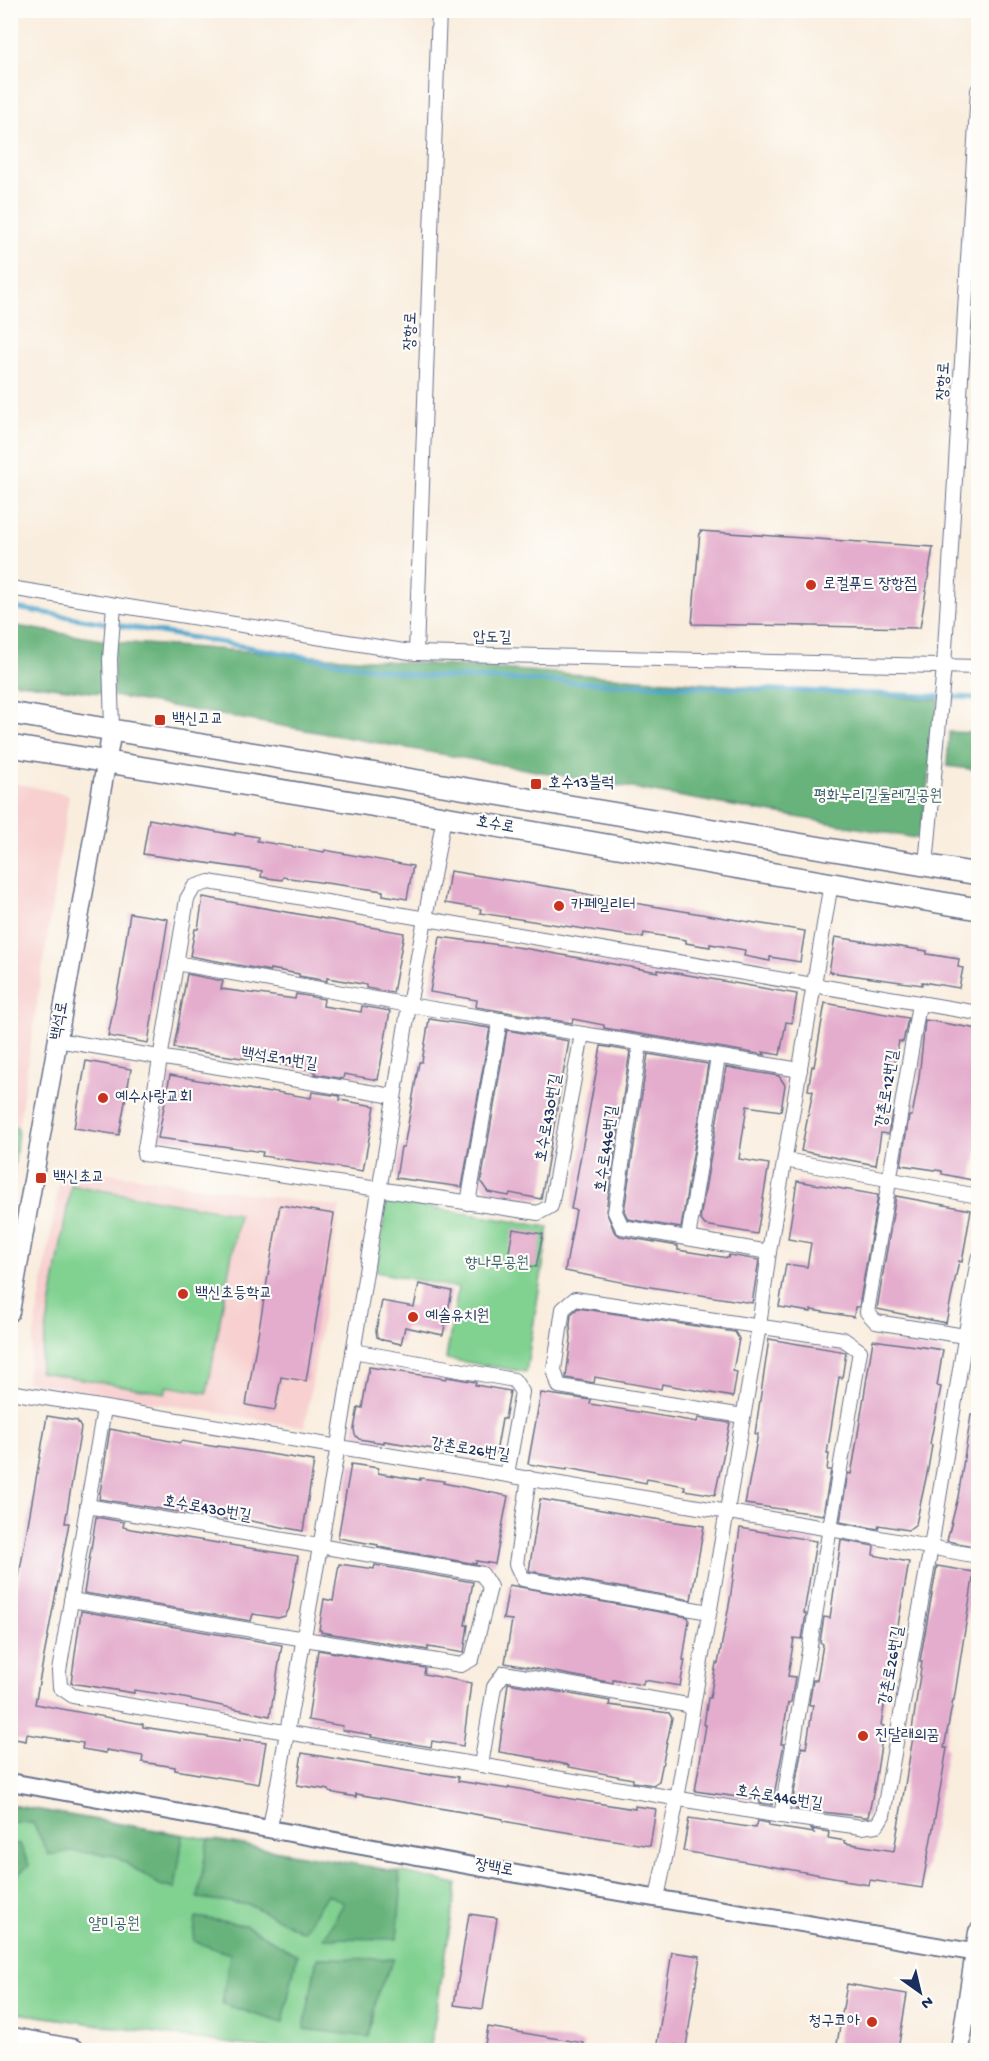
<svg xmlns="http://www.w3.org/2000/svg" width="989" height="2061" viewBox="0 0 989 2061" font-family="'Gochi Hand','Poor Story',sans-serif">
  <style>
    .built { fill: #f7d0cf }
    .green { fill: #81d191; stroke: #4e8078; stroke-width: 1.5 }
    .forest { fill: #68b37b; stroke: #42716c; stroke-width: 1.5 }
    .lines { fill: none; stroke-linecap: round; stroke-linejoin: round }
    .stream { stroke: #50a6cc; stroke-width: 5 }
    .building { fill: #e4adcd }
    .minor-casing { stroke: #69728b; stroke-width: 16 }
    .tertiary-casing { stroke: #69728b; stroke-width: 20 }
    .secondary-casing { stroke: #69728b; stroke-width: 21 }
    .primary-casing { stroke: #69728b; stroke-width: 24 }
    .minor { stroke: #fff; stroke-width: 14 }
    .tertiary { stroke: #fff; stroke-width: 16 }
    .secondary { stroke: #fff; stroke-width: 18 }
    .primary { stroke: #fff; stroke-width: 21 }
    .poi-dot { fill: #c8321e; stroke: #fdfcf7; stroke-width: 2 }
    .labels { text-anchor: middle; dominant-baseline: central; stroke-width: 4.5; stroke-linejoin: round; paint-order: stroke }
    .street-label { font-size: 16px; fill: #1b2f5e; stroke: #fdfcf7 }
    .poi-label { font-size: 16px; fill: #1b2f5e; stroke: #fdfcf7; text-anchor: start }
    .park-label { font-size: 16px; fill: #3a606d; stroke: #fdfcf7 }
  </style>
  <rect width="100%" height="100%" fill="#fdfcf7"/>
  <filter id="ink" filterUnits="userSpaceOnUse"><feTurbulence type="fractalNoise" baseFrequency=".0167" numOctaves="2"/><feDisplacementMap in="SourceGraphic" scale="12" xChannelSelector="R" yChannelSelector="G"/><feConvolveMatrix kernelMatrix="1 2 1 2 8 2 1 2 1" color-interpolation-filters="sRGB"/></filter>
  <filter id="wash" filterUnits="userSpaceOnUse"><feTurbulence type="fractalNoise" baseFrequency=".008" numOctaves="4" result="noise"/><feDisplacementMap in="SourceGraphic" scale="24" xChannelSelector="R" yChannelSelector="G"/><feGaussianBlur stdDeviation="1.35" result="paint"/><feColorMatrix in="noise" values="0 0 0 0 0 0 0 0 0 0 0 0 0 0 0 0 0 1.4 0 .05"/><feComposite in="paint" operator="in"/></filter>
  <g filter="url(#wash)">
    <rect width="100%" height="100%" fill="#f9edde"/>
    <g class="built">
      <path d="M10 782 69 795 18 1128 10 1126Z"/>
      <path d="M62 1166 340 1207 305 1427 26 1382Z"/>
    </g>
    <g class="green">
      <path d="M11 1126 18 1128 11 1200H10Z"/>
      <path d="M71 1185 239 1214 207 1393 167 1386 165 1393 39 1372Z"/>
      <path d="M388 1201 549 1227 526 1372 446 1359 458 1288 376 1272 386 1207Z"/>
      <path d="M11 1805 407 1873 457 1884 430 2050H274L11 2012Z"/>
    </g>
    <g class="forest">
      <path d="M10 625 108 641 106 694 11 682Z"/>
      <path d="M115 642 939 700 920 839 113 696Z"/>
      <path d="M949 732 978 733V770L947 766Z"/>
      <path d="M10 1805 183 1835 175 1889 160 1885 115 1856 72 1851 49 1855 33 1823 11 1822Z"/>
      <path d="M208 1839 399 1872 401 1893 397 1939 324 1938 344 1903 327 1894 303 1932 251 1905 198 1898Z"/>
      <path d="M11 1843 20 1844 29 1865 11 1880Z"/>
      <path d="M196 1917 245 1925 297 1955 283 2023 222 2004 230 1954 193 1941Z"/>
      <path d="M317 1958 394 1959 378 1992 369 2037 304 2029Z"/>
    </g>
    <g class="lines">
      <path class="stream" d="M10 607 420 676 978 698"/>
    </g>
    <g id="blocks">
      <g class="building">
        <path d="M700 531 933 547 920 628 692 624Z"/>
        <path d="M149 819 235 835V833L258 837 257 841 324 852 325 850 413 866 407 899 383 895V891L283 877 282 880 261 877 262 871 143 854Z"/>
        <path d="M450 871 576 891V892L616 900 805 931 800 962 770 957V961L744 956 745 950 710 944V947L686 943V940L644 933 643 938 480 913 481 909 445 903Z"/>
        <path d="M203 897 404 933 393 993 366 988V985L362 984 327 978V981L299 976V974L270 969V971L190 956 195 929H198Z"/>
        <path d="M130 913 168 919 148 1043 108 1036 120 978Z"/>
        <path d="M440 937 523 948 658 972V970L694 976 797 994 792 1023 786 1022 780 1055 763 1052 765 1055 604 1028V1025L573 1019 572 1023 476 1007 477 1000 430 992Z"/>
        <path d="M835 937 927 951V954L959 959 958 967 963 968 959 988 922 982V985L829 972Z"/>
        <path d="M187 974 223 981 221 989 295 999 296 994 324 999 323 1006 361 1012 362 1006 390 1011 378 1080 344 1074 343 1079 315 1074 316 1071 249 1059 174 1048Z"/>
        <path d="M825 1003 908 1018 903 1042 899 1041 886 1110 892 1113 888 1134 881 1133 876 1165 801 1151 813 1091 808 1090 812 1066 814 1067Z"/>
        <path d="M429 1019 490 1028 462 1187 396 1178 401 1147H404L419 1062H422Z"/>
        <path d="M925 1020 978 1029V1144L972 1180 942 1174V1171L901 1165 909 1116H912L919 1078Z"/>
        <path d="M507 1030 569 1041 541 1199 510 1193 509 1196 488 1192 481 1182Z"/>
        <path d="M601 1046 630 1051 606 1211 614 1231 620 1236 678 1246V1250L728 1258 729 1255 759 1260 752 1303 631 1284 565 1271 576 1210 571 1209Z"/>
        <path d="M648 1054 708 1064 681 1228 628 1219 624 1211Z"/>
        <path d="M86 1061 131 1069 119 1135 74 1128Z"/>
        <path d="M726 1067 779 1076 785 1085 781 1111 747 1106 739 1159 769 1164 757 1234 705 1225 700 1219Z"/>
        <path d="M170 1075 270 1093 271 1091 311 1098 312 1092 340 1096V1100L375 1106 363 1171 262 1156 263 1152 222 1146 158 1138Z"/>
        <path d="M797 1181 878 1195 859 1307H855L854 1317 811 1310V1312L779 1307 786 1264 807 1267 811 1243 788 1239Z"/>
        <path d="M896 1196 971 1210 962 1262 959 1261 946 1323 877 1309Z"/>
        <path d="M280 1205 334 1214 306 1381 281 1377 275 1410 246 1405Z"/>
        <path d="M513 1229 543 1234 536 1267 507 1263Z"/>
        <path d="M419 1284 452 1291 443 1335 405 1327 401 1344 383 1340 377 1337 376 1330 382 1301 414 1307Z"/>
        <path d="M578 1308 735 1332 739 1339 733 1371 737 1372 733 1397 662 1384 661 1389 595 1377 594 1383 566 1378 571 1338 570 1326 571 1314Z"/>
        <path d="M769 1339 846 1352 842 1378 839 1377 827 1454H829L827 1470H831L823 1515 745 1504 758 1434H755Z"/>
        <path d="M873 1340 943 1350 937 1386 941 1387 930 1444 932 1445 928 1469 916 1524 908 1530 879 1525 878 1529 840 1522 848 1473 851 1474 854 1458Z"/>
        <path d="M369 1367 446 1379 447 1377 453 1378 476 1382 475 1385 510 1391 505 1419H502L496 1453 488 1458 384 1441V1443L359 1439 355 1435 354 1429 358 1407 362 1408Z"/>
        <path d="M541 1393 591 1400 590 1404 697 1422 698 1418 730 1423 715 1495 684 1490 685 1486 647 1479 646 1483 567 1468V1470L528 1464Z"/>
        <path d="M971 1415H978V1547L947 1541 958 1497Z"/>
        <path d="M47 1416 77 1421 81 1428 65 1523H69L35 1704 143 1724V1727L240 1742V1739L266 1742 259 1784 175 1770V1767L142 1762 143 1756 106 1750V1753L82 1749 83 1743 27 1734 26 1741 10 1738V1627Z"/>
        <path d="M110 1429 180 1443 181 1441 217 1447 218 1446 314 1461 303 1531 235 1518V1521L99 1499Z"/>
        <path d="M351 1464 378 1468V1473L420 1480V1478L444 1481 443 1483 508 1496 495 1564 476 1561V1564L378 1547V1545L338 1538Z"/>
        <path d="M540 1499 641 1517 704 1526 691 1600 529 1571Z"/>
        <path d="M96 1517 124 1522 123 1527 131 1529 298 1556 289 1609 285 1616 278 1618 253 1614 251 1621 84 1593Z"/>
        <path d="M740 1528 816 1541 804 1613 806 1614 802 1639 794 1638 788 1676 795 1677 791 1702 788 1703 781 1744H784L772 1805 760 1803V1800L695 1791 706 1725H704L708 1698H710L716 1663 718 1664 730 1600Z"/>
        <path d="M841 1540 874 1546 873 1555 909 1562 886 1694 881 1725 884 1726 875 1784 868 1817H865L796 1809 792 1804 802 1747 806 1748 813 1705H809L813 1680H817L823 1644 820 1642 824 1617 830 1618Z"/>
        <path d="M339 1564 374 1569 375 1565 473 1582 465 1625H468L464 1653 428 1647V1650L321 1632V1630H319L324 1599 333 1601Z"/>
        <path d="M937 1566 974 1572 954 1700H953L944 1748H947L941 1784 922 1888 870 1880 869 1885 844 1881 845 1879 683 1851 689 1818 755 1828 757 1821 769 1823 768 1826 814 1833 811 1829 829 1832 828 1838 845 1841V1843L894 1851 913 1737H911L922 1661H920Z"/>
        <path d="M509 1585 688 1617 689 1620 683 1660H685L680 1686 644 1680 643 1685 613 1680V1683L505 1663 512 1620 503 1619Z"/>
        <path d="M81 1611 282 1645 270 1716 174 1696 134 1690V1693L71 1683Z"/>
        <path d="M318 1650 425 1668 424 1674 471 1683 463 1746 432 1741 431 1747 371 1737 372 1735 342 1730 343 1726 308 1720Z"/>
        <path d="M508 1683 610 1701 609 1705 669 1713 672 1718 659 1781 653 1785 633 1782V1779L569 1767V1765L536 1759V1758L499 1752Z"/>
        <path d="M302 1753 432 1775V1773L458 1777V1781L508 1789 509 1787 571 1799 635 1809V1806L656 1809 650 1846 535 1827 503 1821V1819L356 1794V1797L329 1792V1790L297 1785Z"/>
        <path d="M469 1914 497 1918 483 2009 454 2005Z"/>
        <path d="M672 1952 700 1956 686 2047 675 2045V2050H656Z"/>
        <path d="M847 1984 907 1994 898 2050H836Z"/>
        <path d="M488 2027 584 2043 583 2050H484Z"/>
      </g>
    </g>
  </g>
  <g filter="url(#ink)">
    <use href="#blocks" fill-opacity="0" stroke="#69728b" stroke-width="1.5"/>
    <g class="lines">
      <defs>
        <g id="minor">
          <path d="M10 588 416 653 978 667"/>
          <path d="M416 653 439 10"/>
          <path d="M112 730 110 659 114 605"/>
          <path d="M926 865 944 666 978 90"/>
          <path d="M176 963 409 1005 800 1070"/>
          <path d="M919 1004 867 1312 876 1322 965 1336"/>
          <path d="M582 1034 551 1206 538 1213 144 1154 187 899 194 887 209 882 978 1013"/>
          <path d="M57 1040 393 1096"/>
          <path d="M640 1044 615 1212 622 1227 769 1252"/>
          <path d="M785 1160 978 1196"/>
          <path d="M468 1203 500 1020"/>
          <path d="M688 1238 718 1057"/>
          <path d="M353 1351 514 1380 522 1392 507 1474"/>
          <path d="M10 1392 830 1529 978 1556"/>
          <path d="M104 1409 59 1671 60 1687 73 1696 781 1816 861 1827 877 1825 883 1815 931 1547 978 1259"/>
          <path d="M743 1416 559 1386 554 1370 563 1309 575 1299 843 1339 860 1351 781 1816"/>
          <path d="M529 1478 516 1564 523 1579 709 1612"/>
          <path d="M71 1600 461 1665 472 1659 490 1587 482 1574 87 1506"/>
          <path d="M481 1765 494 1687 504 1673 693 1706"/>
          <path d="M270 1828 338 1446 409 1005 444 817"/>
          <path d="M657 1898 677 1799 759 1326 769 1252 831 883"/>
        </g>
        <path id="tertiary" d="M10 1782 583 1886 978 1953"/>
        <g id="secondary">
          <path d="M10 1312 112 730"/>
          <path d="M960 2050 978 1932"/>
        </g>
        <g id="primary">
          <path d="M10 713 978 874"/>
          <path d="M10 746 444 817 978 909"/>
          <path d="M10 2038 73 2050"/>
        </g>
      </defs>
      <use href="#minor" class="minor-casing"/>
      <use href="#tertiary" class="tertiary-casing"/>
      <use href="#secondary" class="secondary-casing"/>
      <use href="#primary" class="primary-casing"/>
      <use href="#minor" class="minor"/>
      <use href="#tertiary" class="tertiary"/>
      <use href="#secondary" class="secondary"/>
      <use href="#primary" class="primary"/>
    </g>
  </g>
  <g class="poi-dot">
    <circle cx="811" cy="585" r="6"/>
    <rect x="154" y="714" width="12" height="12" rx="3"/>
    <rect x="530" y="778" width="12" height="12" rx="3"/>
    <circle cx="559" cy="906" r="6"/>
    <circle cx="103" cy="1098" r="6"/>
    <rect x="35" y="1172" width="12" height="12" rx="3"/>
    <circle cx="183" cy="1294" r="6"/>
    <circle cx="413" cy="1317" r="6"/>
    <circle cx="863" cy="1736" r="6"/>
    <circle cx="872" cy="2022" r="6"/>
  </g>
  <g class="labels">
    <g class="street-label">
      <text transform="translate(412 331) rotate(-88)">장항로</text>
      <text transform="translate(945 381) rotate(-87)">장항로</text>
      <text transform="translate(492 639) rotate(1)">압도길</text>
      <text transform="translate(495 826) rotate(10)">호수로</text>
      <text transform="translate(61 1021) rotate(-80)">백석로</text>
      <text transform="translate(279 1060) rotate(9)">백석로11번길</text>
      <text transform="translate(889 1089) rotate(-81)">강촌로12번길</text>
      <text transform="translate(550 1118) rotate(-80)">호수로430번길</text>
      <text transform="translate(608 1149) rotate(-82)">호수로446번길</text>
      <text transform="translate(470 1451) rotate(9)">강촌로26번길</text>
      <text transform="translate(207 1510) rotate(10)">호수로430번길</text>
      <text transform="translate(893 1666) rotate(-80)">강촌로26번길</text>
      <text transform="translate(779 1799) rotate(9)">호수로446번길</text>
      <text transform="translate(494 1869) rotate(10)">장백로</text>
    </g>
    <g class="poi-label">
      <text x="823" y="585">로컬푸드 장항점</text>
      <text x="172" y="720">백신고교</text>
      <text x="548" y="784">호수13블럭</text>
      <text x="571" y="906">카페일리터</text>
      <text x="115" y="1098">예수사랑교회</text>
      <text x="53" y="1178">백신초교</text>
      <text x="195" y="1294">백신초등학교</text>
      <text x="425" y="1317">예솔유치원</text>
      <text x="875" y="1736">진달래의꿈</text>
      <text x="860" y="2022" text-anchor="end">청구코아</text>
    </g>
    <g class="park-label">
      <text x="878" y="797">평화누리길둘레길공원</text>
      <text x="497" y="1264">향나무공원</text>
      <text x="114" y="1925">얄미공원</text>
    </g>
  </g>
  <rect width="989" height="2061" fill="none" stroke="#fdfcf7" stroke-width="36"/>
  <g transform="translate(920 1992) rotate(146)" stroke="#fdfcf7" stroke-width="4.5" paint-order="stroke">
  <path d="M0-4.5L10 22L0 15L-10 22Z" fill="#1b2f5e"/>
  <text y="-9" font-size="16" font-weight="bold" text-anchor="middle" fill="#1b2f5e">N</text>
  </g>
</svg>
